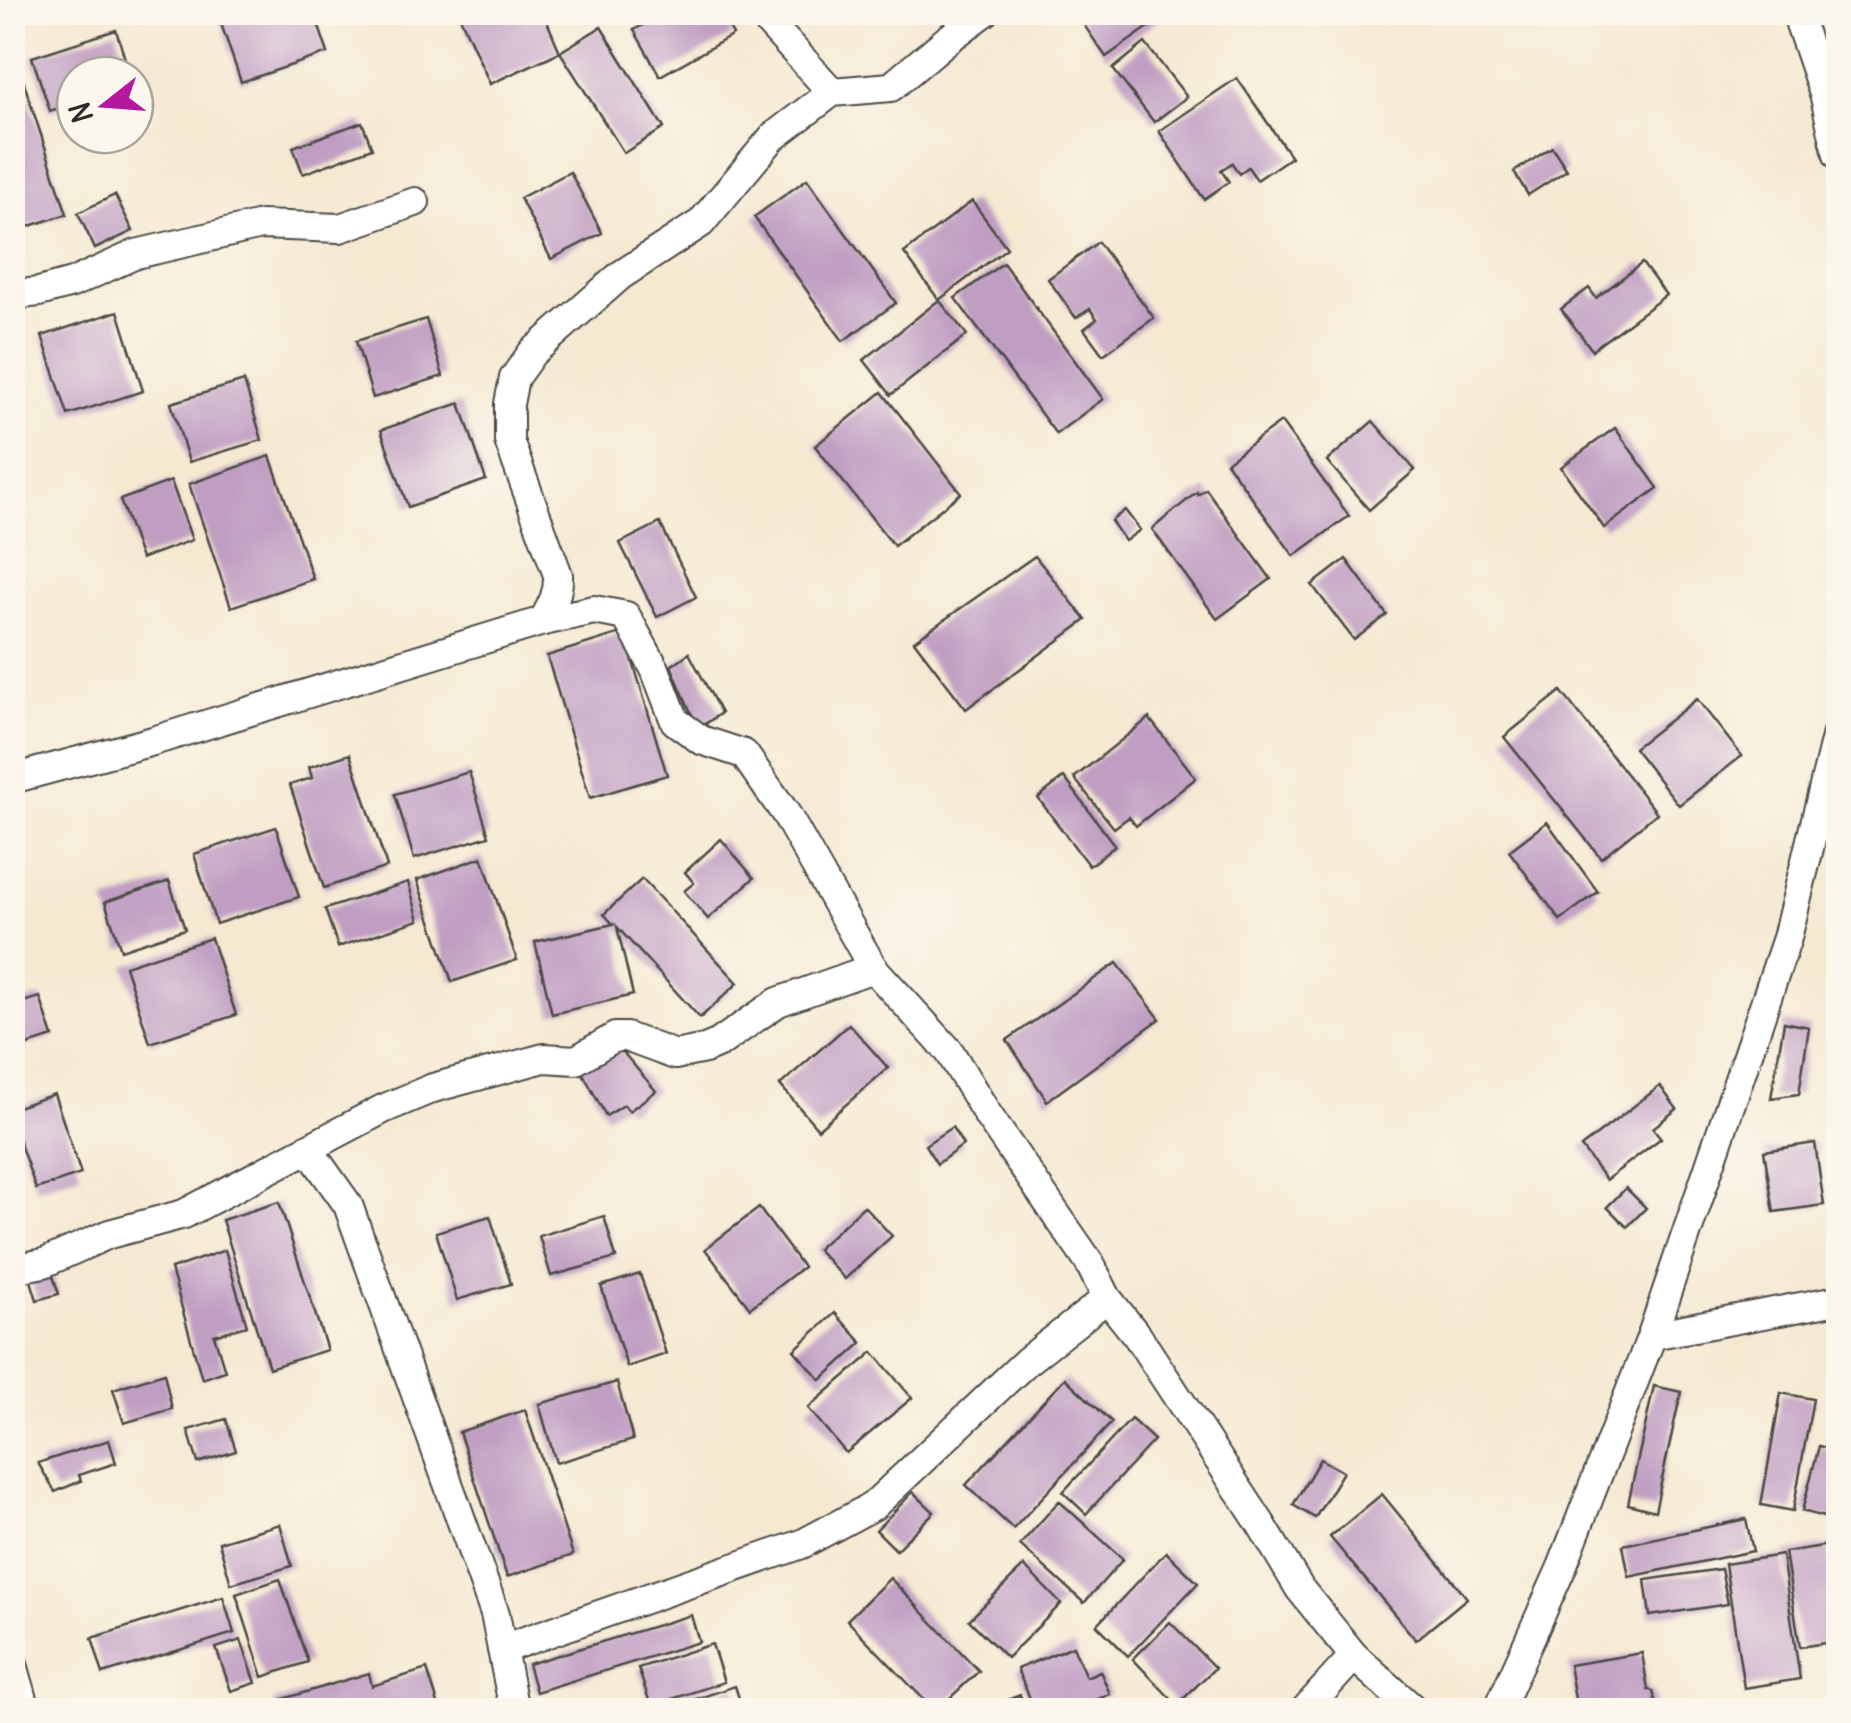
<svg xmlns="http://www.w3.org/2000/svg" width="1851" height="1723" viewBox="0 0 1851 1723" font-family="Delius,sans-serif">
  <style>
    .building { fill: #c09ec2 }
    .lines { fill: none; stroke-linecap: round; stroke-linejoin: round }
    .minor-casing { stroke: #494844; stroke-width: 32 }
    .minor { stroke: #fff; stroke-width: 28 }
  </style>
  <rect width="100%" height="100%" fill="#fbf7ec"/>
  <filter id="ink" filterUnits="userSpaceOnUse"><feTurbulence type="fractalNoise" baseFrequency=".01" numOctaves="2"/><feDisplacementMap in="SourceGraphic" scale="20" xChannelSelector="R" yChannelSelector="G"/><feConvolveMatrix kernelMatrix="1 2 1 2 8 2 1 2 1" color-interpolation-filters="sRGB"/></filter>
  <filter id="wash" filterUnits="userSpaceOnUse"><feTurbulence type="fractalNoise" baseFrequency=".0048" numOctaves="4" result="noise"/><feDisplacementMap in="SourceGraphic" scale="40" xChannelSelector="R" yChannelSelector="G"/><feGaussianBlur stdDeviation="2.25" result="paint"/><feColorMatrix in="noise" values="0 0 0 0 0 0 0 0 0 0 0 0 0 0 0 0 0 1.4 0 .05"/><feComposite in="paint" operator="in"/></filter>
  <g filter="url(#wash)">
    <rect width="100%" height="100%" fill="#f5e9d2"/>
    <g id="blocks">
      <g class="building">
        <path d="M217 12H314L328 53 241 82Z"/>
        <path d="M458 12H543L560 52 490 84Z"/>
        <path d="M666 12H720L733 35 660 76 634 30Z"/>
        <path d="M1080 12H1170L1106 57 1077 15Z"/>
        <path d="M601 27 664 128 624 153 560 52Z"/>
        <path d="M116 30 130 75H75V103L50 111 32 57Z"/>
        <path d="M1145 43 1187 97 1154 122 1113 69Z"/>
        <path d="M22 77 67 214 12 232V80Z"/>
        <path d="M1237 78 1291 157 1257 180 1248 167 1239 174 1232 163 1221 170 1229 182 1204 199 1159 131Z"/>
        <path d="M362 122 372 148 303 174 293 147Z"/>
        <path d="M1552 147 1567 170 1528 195 1514 172Z"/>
        <path d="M570 172 602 233 551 259 520 198Z"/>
        <path d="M807 179 896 303 843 341 754 217Z"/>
        <path d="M115 195 133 231 95 249 78 213Z"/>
        <path d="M972 201 1007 248 939 300 904 253Z"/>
        <path d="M1098 242 1154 318 1103 355 1084 329 1097 319 1090 309 1076 318 1048 279Z"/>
        <path d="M1003 263 1103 399 1056 434 955 298Z"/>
        <path d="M1642 263 1666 295 1592 350 1561 309 1589 288 1596 298Z"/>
        <path d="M939 300 967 335 891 395 864 360Z"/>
        <path d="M118 311 143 391 68 415 42 336Z"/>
        <path d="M426 319 443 376 373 398 356 341Z"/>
        <path d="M244 381 262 440 189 462 171 403Z"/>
        <path d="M882 392 961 493 894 546 815 446Z"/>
        <path d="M460 403 486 480 408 507 381 430Z"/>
        <path d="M1373 421 1415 470 1369 510 1327 461Z"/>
        <path d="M1281 422 1349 516 1294 556 1226 462Z"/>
        <path d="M1615 428 1658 488 1604 528 1561 467Z"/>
        <path d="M270 456 313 579 231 607 189 484Z"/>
        <path d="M171 481 192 540 141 559 120 500Z"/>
        <path d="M1206 489 1271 579 1217 619 1152 529 1197 492 1198 495Z"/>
        <path d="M1125 510 1140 530 1125 541 1111 521Z"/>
        <path d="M660 523 696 597 657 617 620 543Z"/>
        <path d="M1035 556 1086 620 966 709 914 641Z"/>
        <path d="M1346 559 1387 615 1354 640 1312 585Z"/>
        <path d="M624 632 667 775 590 798 547 656Z"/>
        <path d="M689 653 721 713 698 729 671 666Z"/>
        <path d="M1561 691 1657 813 1601 858 1504 737Z"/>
        <path d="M1697 699 1742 756 1679 805 1634 748Z"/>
        <path d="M1149 718 1196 778 1136 826 1129 817 1114 828 1074 778Z"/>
        <path d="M350 754 387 867 324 888 290 785 312 778 309 767Z"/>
        <path d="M469 772 489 836 414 859 395 794Z"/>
        <path d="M1064 777 1115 846 1089 866 1038 798Z"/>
        <path d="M1547 822 1598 892 1560 920 1509 851Z"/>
        <path d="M276 827 299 897 216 924 194 854Z"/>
        <path d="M721 839 754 878 708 919 684 891 694 883 685 872Z"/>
        <path d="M482 857 517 960 452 982 417 880Z"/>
        <path d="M642 879 738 983 700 1018 617 927 633 995 552 1014 535 942 613 924 604 914Z"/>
        <path d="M169 881 185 929 121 950 105 902Z"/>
        <path d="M408 882 419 920 338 947 325 909Z"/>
        <path d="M211 938 236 1015 150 1043 125 966Z"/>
        <path d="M1117 963 1160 1019 1047 1101 1007 1040Z"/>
        <path d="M40 997 53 1037 12 1050V1005Z"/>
        <path d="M1784 1022 1809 1027 1799 1094 1771 1098Z"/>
        <path d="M849 1024 888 1068 818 1129 780 1085Z"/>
        <path d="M615 1043 656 1091 629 1111 624 1105 606 1116 579 1066Z"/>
        <path d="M1660 1086 1677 1109 1653 1128 1661 1138 1606 1180 1581 1147Z"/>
        <path d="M54 1094 81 1174 36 1189 12 1121V1109Z"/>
        <path d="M952 1127 963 1145 937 1164 925 1145Z"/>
        <path d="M1815 1143 1824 1205 1774 1212 1764 1151Z"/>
        <path d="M1626 1188 1646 1208 1627 1227 1607 1207Z"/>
        <path d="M279 1202 327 1350 269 1368 222 1220Z"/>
        <path d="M864 1206 892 1236 845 1279 817 1249Z"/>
        <path d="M759 1208 803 1267 750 1308 705 1249Z"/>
        <path d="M490 1216 511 1284 457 1300 436 1232Z"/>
        <path d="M604 1216 616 1258 551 1276 539 1236Z"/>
        <path d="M225 1250 247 1326 214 1335 225 1371 202 1379 171 1269Z"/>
        <path d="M50 1267 59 1294 37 1300 29 1274Z"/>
        <path d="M640 1274 666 1354 627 1367 601 1286Z"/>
        <path d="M835 1313 862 1343 821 1380 794 1350Z"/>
        <path d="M873 1352 912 1398 846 1453 808 1408Z"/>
        <path d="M164 1373 172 1409 124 1423 113 1389Z"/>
        <path d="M1065 1378 1112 1422 1013 1529 966 1485Z"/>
        <path d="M617 1382 633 1440 556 1463 539 1404Z"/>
        <path d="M1654 1386 1681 1392 1655 1511 1628 1504Z"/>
        <path d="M1781 1393 1813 1399 1793 1511 1761 1505Z"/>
        <path d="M525 1410 573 1555 507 1577 459 1432Z"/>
        <path d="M226 1419 236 1451 198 1463 188 1430Z"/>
        <path d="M1131 1419 1154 1440 1086 1514 1063 1492Z"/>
        <path d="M109 1440 116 1463 79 1475 81 1481 55 1492 38 1463Z"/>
        <path d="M1819 1446 1838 1452V1521L1802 1511Z"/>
        <path d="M1320 1459 1343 1472 1315 1518 1293 1505Z"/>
        <path d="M913 1492 934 1512 896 1550 876 1530Z"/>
        <path d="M1382 1494 1467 1598 1416 1640 1330 1537Z"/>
        <path d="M1059 1501 1123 1559 1084 1603 1020 1545Z"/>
        <path d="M1746 1519 1753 1551 1629 1577 1623 1545Z"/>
        <path d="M280 1524 292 1566 231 1584 219 1542Z"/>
        <path d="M1829 1545 1838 1601V1641L1800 1647 1785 1552Z"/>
        <path d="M1166 1552 1198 1583 1128 1656 1097 1625Z"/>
        <path d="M1782 1555 1800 1679 1744 1688 1725 1564Z"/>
        <path d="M1024 1566 1061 1604 1007 1658 969 1620Z"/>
        <path d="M1721 1569 1728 1604 1650 1616 1645 1580Z"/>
        <path d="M890 1578 979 1671 937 1710H934L847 1620Z"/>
        <path d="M280 1579 308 1662 263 1677 236 1594Z"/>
        <path d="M223 1597 234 1633 103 1674 92 1638Z"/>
        <path d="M691 1615 699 1642 536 1692 528 1664Z"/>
        <path d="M1170 1622 1215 1668 1177 1705 1133 1659Z"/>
        <path d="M241 1640 256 1683 231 1691 216 1648Z"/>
        <path d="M712 1644 724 1682 651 1706 638 1668Z"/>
        <path d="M1073 1646 1086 1677 1100 1671 1110 1694 1073 1710H1035L1017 1669Z"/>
        <path d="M1642 1653 1648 1690 1653 1691 1657 1710H1577L1569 1665Z"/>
        <path d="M427 1669 440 1710H276L273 1702 369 1673 372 1686Z"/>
        <path d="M735 1686 743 1710H663Z"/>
        <path d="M1020 1695 1026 1710H980Z"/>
      </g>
    </g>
  </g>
  <g filter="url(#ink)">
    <use href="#blocks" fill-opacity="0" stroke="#494844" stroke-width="2.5"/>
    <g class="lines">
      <defs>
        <g id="minor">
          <path d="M759 12 832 92"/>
          <path d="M1796 12 1825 97 1838 155"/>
          <path d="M12 295 39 292 72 283 136 254 261 225 340 228 415 202"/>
          <path d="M543 621C552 605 559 593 558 575L509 441V404L514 378 532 353 621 275 701 223 773 137 832 92 891 87 947 40 985 12"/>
          <path d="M12 779 153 741 543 621 594 610 626 616 655 669 675 721 701 740 744 754 786 814 873 968 949 1051 989 1117 1089 1262 1107 1298 1138 1337 1261 1524 1300 1589 1354 1656 1414 1710"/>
          <path d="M309 1150 348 1205 495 1614 514 1710"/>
          <path d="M12 1269 44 1263 109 1234 184 1214 383 1109 433 1088 544 1058 576 1060 615 1037H626L675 1055 705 1049 719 1043 778 1002 873 968"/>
          <path d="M1652 1335 1838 1300"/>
          <path d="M502 1649 802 1544 873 1506 1027 1361 1107 1298"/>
          <path d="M12 1661 26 1710"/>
          <path d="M1305 1710 1354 1656"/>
          <path d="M1498 1710 1562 1567 1652 1335 1787 938 1838 729"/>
        </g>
      </defs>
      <use href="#minor" class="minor-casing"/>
      <use href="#minor" class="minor"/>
    </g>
  </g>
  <rect width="1851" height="1723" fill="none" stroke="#fbf7ec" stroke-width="50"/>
  <g transform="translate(105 105) rotate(253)"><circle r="48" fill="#fbf7ec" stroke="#a8a59f" stroke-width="2.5"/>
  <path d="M0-8L18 38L0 25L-18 38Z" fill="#b5179e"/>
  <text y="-15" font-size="28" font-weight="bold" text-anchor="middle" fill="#2b2b2b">N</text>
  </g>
</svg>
